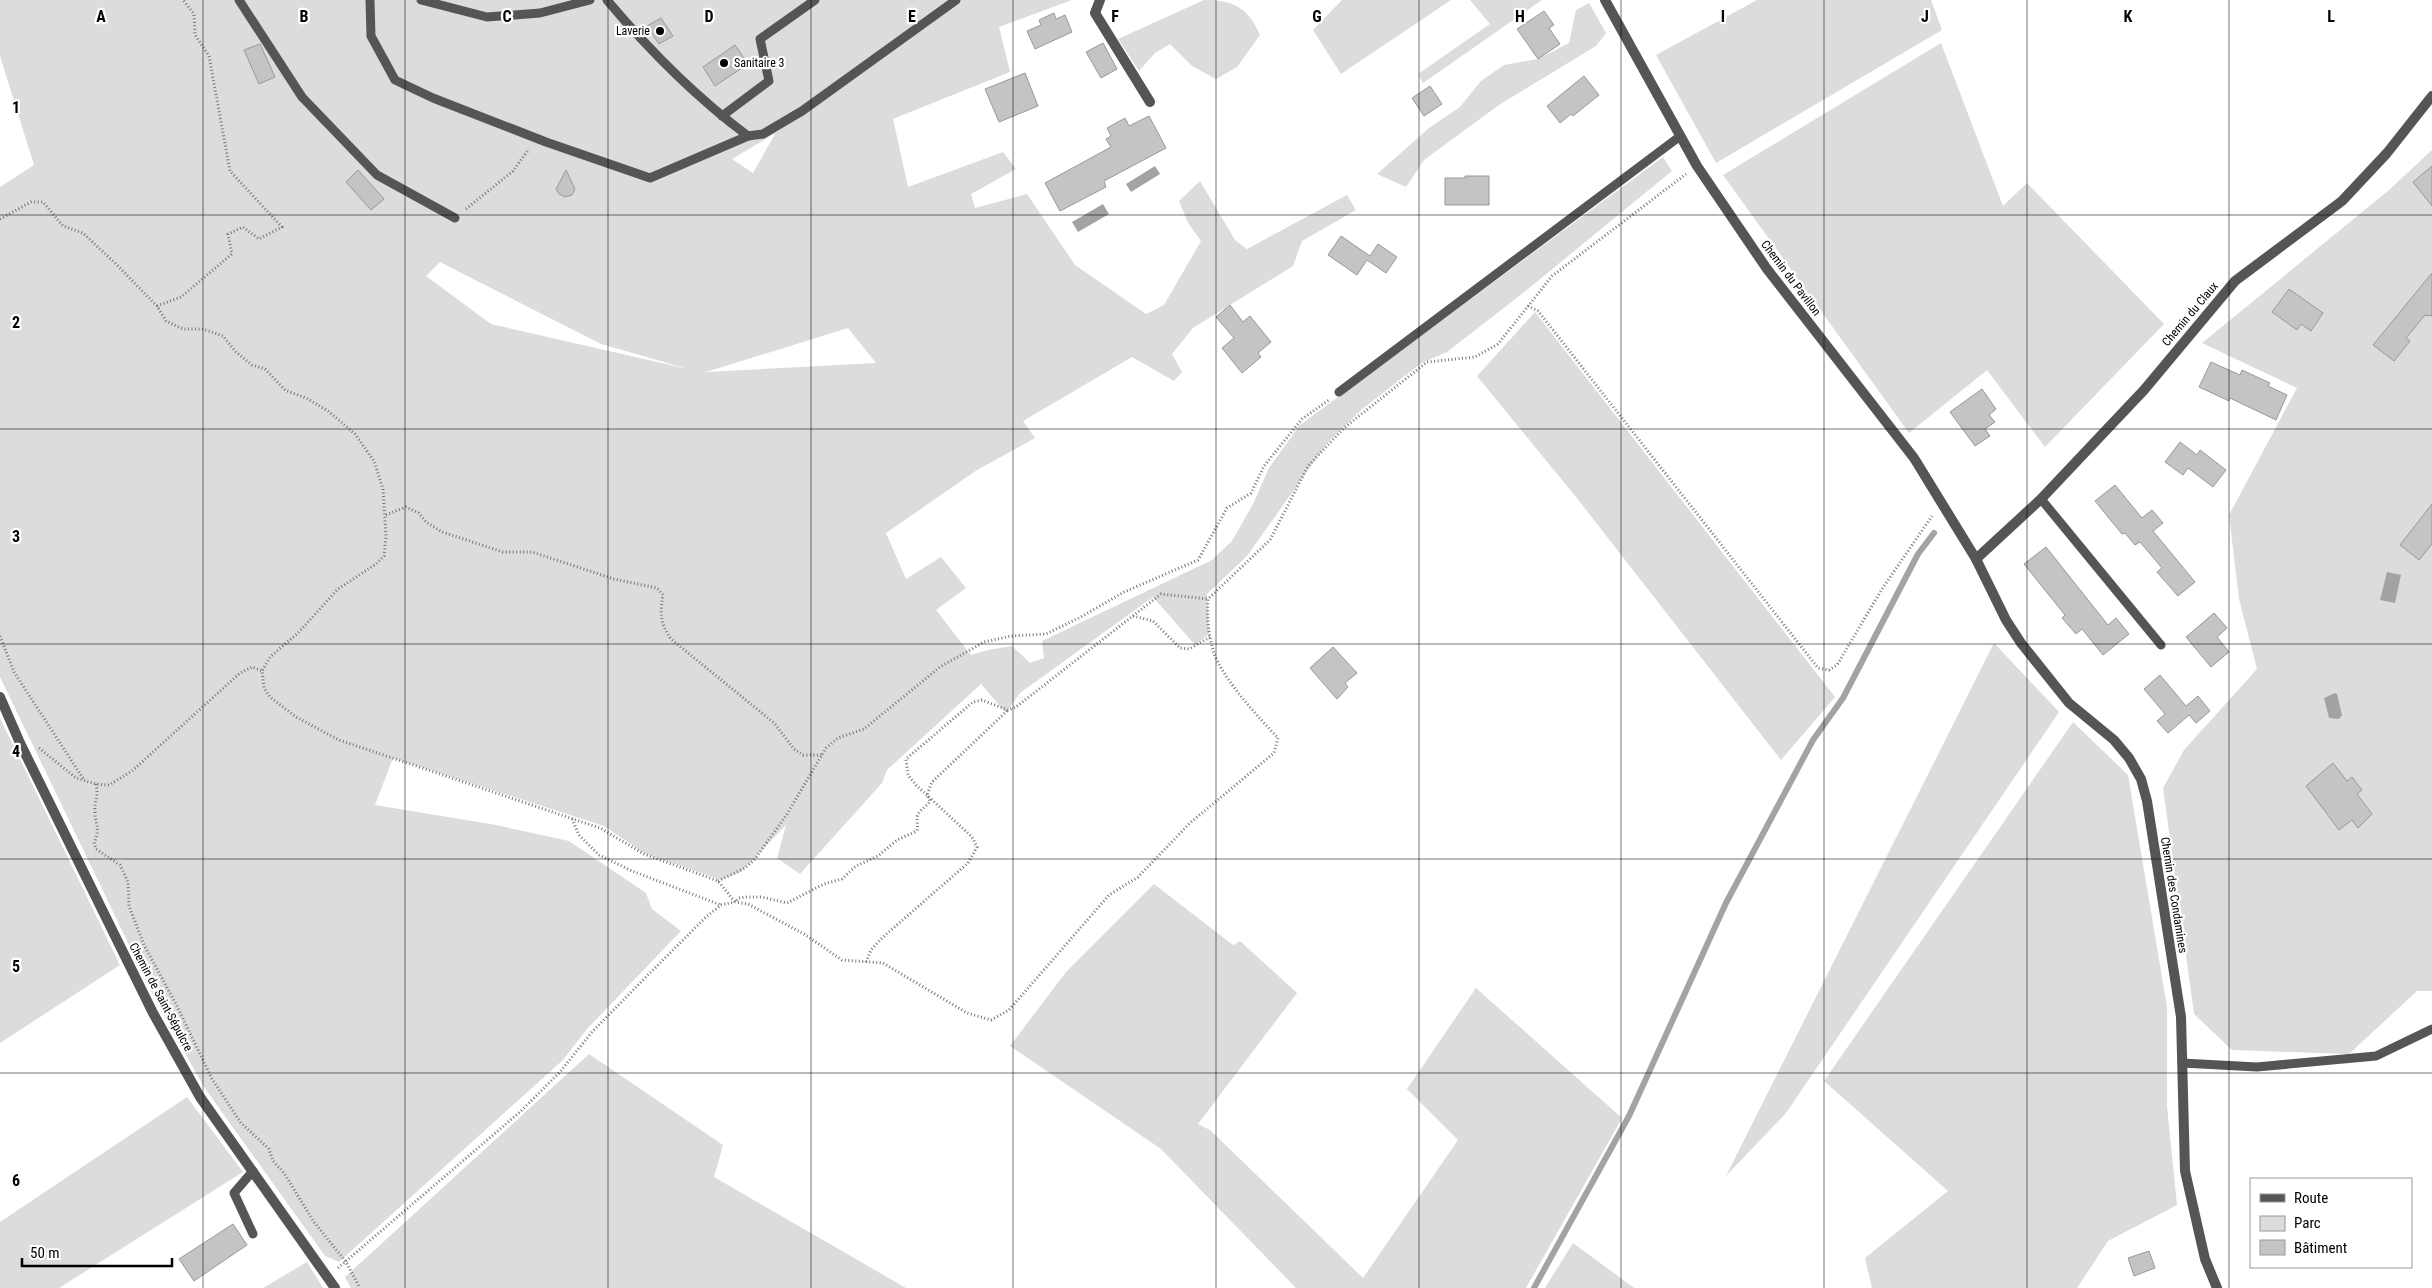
<svg xmlns="http://www.w3.org/2000/svg" width="2432" height="1288" viewBox="0 0 2432 1288" font-family="'Roboto Condensed',sans-serif">
  <style>
    .green { fill: #dcdcdc; fill-rule: evenodd }
    .water { fill: #a3a3a3 }
    .lines { fill: none; stroke-linecap: round; stroke-linejoin: round }
    .stream { stroke: #a3a3a3; stroke-width: 6 }
    .building { fill: #c4c4c4; stroke: #999 }
    .path { stroke: #777; stroke-width: 3; stroke-dasharray: 1 2.5; stroke-linecap: butt }
    .lane { stroke: #555; stroke-width: 9 }
    .street { stroke: #555; stroke-width: 10 }
    .grid { fill: none; stroke: #000; stroke-width: 1; stroke-opacity: 0.55 }
    .poi-dot { fill: #000; stroke: #fff; stroke-width: 2 }
    .labels { text-anchor: middle; dominant-baseline: central; stroke-width: 4.5; stroke-linejoin: round; paint-order: stroke }
    .poi-label { font-size: 12px; fill: #000; stroke: #fff; text-anchor: end }
    .street-label { font-size: 12px; fill: #000; stroke: #fff }
    .grid-label { font-size: 16px; text-anchor: middle; font-weight: bold; fill: #000; stroke: #fff; stroke-width: 4.5; stroke-linejoin: round; paint-order: stroke }
  </style>
  <rect width="100%" height="100%" fill="#fff"/>
  <g class="green">
    <path d="M0 0H1072L999 27 1010 72 893 119 908 187 1003 152 1016 169 971 194 975 208 1027 194 1075 265 1146 314 1164 305 1201 241 1188 223 1179 201 1200 181 1235 240 1247 249 1347 195 1356 210 1302 241 1293 266 1193 328 1172 354 1182 372 1174 381 1132 357 1023 421 1035 438 977 470 886 533 906 579 941 557 966 588 936 610 971 655 988 650 1012 646 1030 663 1044 658 1042 641 1212 560 1232 541 1253 504 1269 468 1300 425 1663 157 1672 171 1523 293 1447 352 1420 364 1361 410 1328 442 1247 556 1207 594 1209 634 1195 645 1153 597 1020 693 1006 713 981 684 887 770 882 783 800 874 777 858 786 825 741 872 721 880 644 853 604 826 393 758 375 805 496 825 569 841 646 893 652 909 681 931 587 1029 563 1060 339 1262 325 1256 204 1087 156 1001 0 677V187L34 165 0 56ZM775 134 753 173 732 159 774 134ZM440 262 601 344 688 369 491 324 426 276ZM848 328 876 363 706 372Z"/>
    <path d="M1204 0C1233 0 1248 7 1260 35L1237 67 1216 79 1192 66 1170 44 1155 53 1139 71 1118 39Z"/>
    <path d="M1342 0H1451L1341 74 1313 30Z"/>
    <path d="M1470 0H1542L1423 83 1418 74 1490 24Z"/>
    <path d="M1757 0H1931L1942 30 1716 163 1656 55Z"/>
    <path d="M1589 3 1606 33 1596 46 1499 105 1424 160 1406 187 1377 174 1429 128 1460 107 1481 81 1504 65 1538 59 1569 43 1576 10Z"/>
    <path d="M1941 43 2003 206 2027 183 2164 324 2045 447 1987 370 1909 433 1723 175Z"/>
    <path d="M2432 150V991H2417L2349 1054 2232 1050 2194 1014 2163 788 2184 750 2257 669 2239 599 2229 515 2297 388 2202 343 2389 190Z"/>
    <path d="M1535 312 1835 697 1781 760 1576 497 1477 376Z"/>
    <path d="M1994 643 2059 712 1786 1113 1726 1176Z"/>
    <path d="M0 718 120 965 0 1043Z"/>
    <path d="M2073 722 2128 775 2167 1007V1106L2177 1205 2108 1241 2077 1288H1872L1865 1258 1948 1191 1824 1081Z"/>
    <path d="M1154 884 1233 945 1240 941 1297 993 1198 1124 1210 1130 1363 1278 1458 1140 1407 1089 1476 988 1622 1118 1526 1288H1296L1161 1149 1010 1046 1066 972Z"/>
    <path d="M589 1054 723 1145 714 1177 906 1288H351L345 1277Z"/>
    <path d="M187 1097 243 1172 59 1288H0V1222Z"/>
    <path d="M1573 1243 1634 1288H1545Z"/>
    <path d="M307 1262 323 1288H263Z"/>
  </g>
  <g class="water">
    <path d="M1155 166 1160 174 1131 192 1126 184Z"/>
    <path d="M1103 204 1109 214 1078 232 1072 222Z"/>
    <path d="M2387 572 2401 575 2395 603 2380 600Z"/>
    <path d="M2335 693 2337 694 2342 715 2339 719 2329 718 2324 698Z"/>
  </g>
  <g class="lines">
    <path class="stream" d="M1534 1288 1629 1116 1726 903 1813 740 1843 698 1918 554 1934 533"/>
  </g>
  <g class="building">
    <path d="M1544 11 1554 25 1549 28 1560 44 1538 59 1517 29Z"/>
    <path d="M1054 13 1056 19 1065 15 1072 32 1035 49 1027 31 1041 25 1039 20Z"/>
    <path d="M661 18 673 36 659 44 647 26Z"/>
    <path d="M1103 43 1117 69 1101 78 1086 52Z"/>
    <path d="M260 44 275 77 259 84 244 50Z"/>
    <path d="M735 45 748 64 715 86 703 67Z"/>
    <path d="M1025 73 1038 106 999 122 985 89Z"/>
    <path d="M1584 76 1599 95 1573 116 1571 114 1560 123 1547 106Z"/>
    <path d="M1430 86 1442 104 1424 116 1412 98Z"/>
    <path d="M1149 116 1166 148 1104 181 1106 187 1060 211 1045 183 1111 147 1106 139 1111 136 1107 128 1125 118 1129 126Z"/>
    <path d="M2432 166V206L2413 182Z"/>
    <path d="M358 170 384 199 371 210 346 182Z"/>
    <path d="M566 170 575 189 572 195 565 197 559 194 556 189Z"/>
    <path d="M1465 176H1489V205H1445V178H1465Z"/>
    <path d="M1341 236 1370 256 1378 244 1397 257 1386 273 1367 260 1357 275 1328 255Z"/>
    <path d="M2432 273V316L2425 315 2406 338 2410 341 2394 361 2373 345Z"/>
    <path d="M2289 289 2323 313 2311 331 2301 324 2297 330 2272 312Z"/>
    <path d="M1230 305 1243 322 1250 316 1271 342 1258 353 1261 357 1242 373 1222 348 1234 338 1216 317Z"/>
    <path d="M2211 362 2240 375 2242 370 2270 383 2268 386 2287 395 2276 420 2230 398 2229 401 2199 387Z"/>
    <path d="M1982 389 1996 409 1989 415 1995 422 1985 429 1990 436 1975 446 1950 412Z"/>
    <path d="M2180 442 2197 455 2200 450 2226 470 2213 487 2188 468 2183 475 2165 462Z"/>
    <path d="M2115 485 2142 518 2152 510 2163 523 2153 531 2195 582 2178 596 2157 572 2162 568 2140 542 2135 545 2125 533 2122 534 2095 501Z"/>
    <path d="M2432 504V544L2419 560 2400 545Z"/>
    <path d="M2046 547 2108 625 2116 618 2129 634 2103 655 2082 629 2076 634 2062 618 2065 615 2024 564Z"/>
    <path d="M2214 613 2227 628 2217 637 2229 652 2211 667 2186 637Z"/>
    <path d="M1333 647 1357 673 1345 683 1348 687 1337 699 1310 668Z"/>
    <path d="M2160 675 2186 706 2198 696 2210 711 2196 723 2189 715 2168 733 2157 721 2165 714 2144 689Z"/>
    <path d="M2333 763 2347 781 2352 777 2362 790 2357 794 2372 814 2358 828 2352 820 2339 830 2306 786Z"/>
    <path d="M233 1224 247 1245 194 1281 179 1259Z"/>
    <path d="M2149 1251 2155 1268 2134 1276 2128 1258Z"/>
  </g>
  <g class="lines">
    <g class="path">
      <path d="M466 209 513 171 529 149"/>
      <path d="M0 219 31 202H43L63 226 83 233 115 263 157 306 166 321 183 329H203L223 336 236 352 252 365 265 369 285 390 308 399 328 411 355 434 374 461 383 489 386 537 384 556 376 564 338 589 298 633 270 657 262 671"/>
      <path d="M157 306 181 297 232 254 228 234 243 227 259 239 282 227 230 171 209 56 195 35 194 14 183 0"/>
      <path d="M1528 306 1538 311 1818 668 1829 670 1837 665 1882 589 1932 516"/>
      <path d="M386 515 406 507 419 513 426 522 442 532 503 552H532L614 579 657 588 663 595C660 614 660 623 671 639L774 723 794 749 803 755H822"/>
      <path d="M1133 616 1153 621 1180 648 1189 649 1210 637"/>
      <path d="M0 636 14 672 84 780"/>
      <path d="M39 748 76 778 96 784 109 785 132 771 240 673 252 667 262 671 264 688 270 697 296 717 339 740 600 828 644 854 718 881 735 902 739 898 747 897H762L787 903 824 884 842 879 856 866 878 856 897 840 917 831C918 826 917 822 917 818 918 810 927 807 930 801L927 795 932 782 1008 710"/>
      <path d="M96 784C99 798 94 801 95 811 95 824 101 829 94 842L96 849 120 865 128 882 129 906 144 945 176 1004 212 1079 241 1123 269 1149 273 1161 284 1173 314 1222 346 1262 360 1288"/>
      <path d="M572 819 579 835 599 855 632 871 721 905"/>
      <path d="M718 881 745 868 755 859 787 814 826 748 838 738 864 729 940 667 984 642 1011 636 1046 634 1079 618 1124 592 1198 560 1227 508 1251 493 1264 466 1302 419 1329 400"/>
      <path d="M866 962 871 950 882 938 968 863 977 847 972 837 916 785 908 775 906 759 973 702 982 700 1008 710 1016 707 1161 594 1208 599"/>
      <path d="M338 1268 521 1111 560 1072 592 1032 635 988 706 917 721 905 735 902 748 904 804 934 842 960 883 963 967 1013 991 1020 1009 1010 1109 895 1138 877 1190 823 1274 753 1278 738C1259 718 1220 676 1213 650 1208 633 1207 617 1208 599L1270 540 1308 466 1344 428 1427 362 1475 357 1498 344 1552 276 1686 174"/>
    </g>
    <g class="lane">
      <path d="M239 0 302 97 377 175 455 218"/>
      <path d="M370 0 371 36 395 80 433 98 546 142 650 178 748 136"/>
      <path d="M421 0 487 17 540 13 590 0"/>
      <path d="M607 0C649 50 696 97 748 136L763 134 802 111 956 0"/>
      <path d="M722 116 769 81 760 39 815 0"/>
      <path d="M1339 392 1679 137"/>
      <path d="M2041 499 2161 645"/>
      <path d="M2182 1063 2257 1067 2376 1056 2432 1029"/>
      <path d="M253 1171 234 1193 253 1234"/>
    </g>
    <g class="street">
      <path d="M1100 0 1095 13 1150 102"/>
      <path d="M1605 0 1697 166 1767 269 1914 458 1976 559 2006 620 2021 643 2069 703 2114 740 2129 758 2141 779 2147 801 2181 1017 2185 1171 2205 1259 2217 1288"/>
      <path d="M1976 559 2041 499 2144 390 2235 281 2342 201 2387 153 2432 96"/>
      <path d="M0 697 20 743 153 1013 200 1097 335 1288"/>
    </g>
  </g>
  <path class="grid" d="M203 0V1288M405 0V1288M608 0V1288M811 0V1288M1013 0V1288M1216 0V1288M1419 0V1288M1621 0V1288M1824 0V1288M2027 0V1288M2229 0V1288M0 215H2432M0 429H2432M0 644H2432M0 859H2432M0 1073H2432"/>
  <g class="poi-dot">
    <circle cx="660" cy="31" r="5"/>
    <circle cx="724" cy="63" r="5"/>
  </g>
  <g class="labels">
    <g class="poi-label">
      <text x="650" y="31">Laverie</text>
      <text x="734" y="63" text-anchor="start">Sanitaire 3</text>
    </g>
    <g class="street-label">
      <text transform="translate(1791 278) rotate(53)">Chemin du Pavillon</text>
      <text transform="translate(2190 314) rotate(-50)">Chemin du Claux</text>
      <text transform="translate(2174 895) rotate(81)">Chemin des Condamines</text>
      <text transform="translate(161 997) rotate(62)">Chemin de Saint-Sépulcre</text>
    </g>
  </g>
  <g class="grid-label">
    <text x="101" y="22">A</text>
    <text x="304" y="22">B</text>
    <text x="507" y="22">C</text>
    <text x="709" y="22">D</text>
    <text x="912" y="22">E</text>
    <text x="1115" y="22">F</text>
    <text x="1317" y="22">G</text>
    <text x="1520" y="22">H</text>
    <text x="1723" y="22">I</text>
    <text x="1925" y="22">J</text>
    <text x="2128" y="22">K</text>
    <text x="2331" y="22">L</text>
    <text x="16" y="113">1</text>
    <text x="16" y="328">2</text>
    <text x="16" y="542">3</text>
    <text x="16" y="757">4</text>
    <text x="16" y="972">5</text>
    <text x="16" y="1186">6</text>
  </g>
  <rect x="2250" y="1178" width="162" height="90" fill="#ffffff" stroke="#999999"/>
  <rect x="2260" y="1194" width="25" height="8" fill="#555555" stroke="#999999"/>
  <text x="2294" y="1203" font-size="15" fill="#000000">Route</text>
  <rect x="2260" y="1216" width="25" height="15" fill="#dcdcdc" stroke="#999999"/>
  <text x="2294" y="1228" font-size="15" fill="#000000">Parc</text>
  <rect x="2260" y="1240" width="25" height="15" fill="#c4c4c4" stroke="#999999"/>
  <text x="2294" y="1253" font-size="15" fill="#000000">Bâtiment</text>
  <path d="M22 1258v8h150v-8" fill="none" stroke="#000000" stroke-width="2.5"/>
  <text x="30" y="1258" font-size="15" fill="#000000" stroke="#ffffff" stroke-width="4" paint-order="stroke">50 m</text>
</svg>
